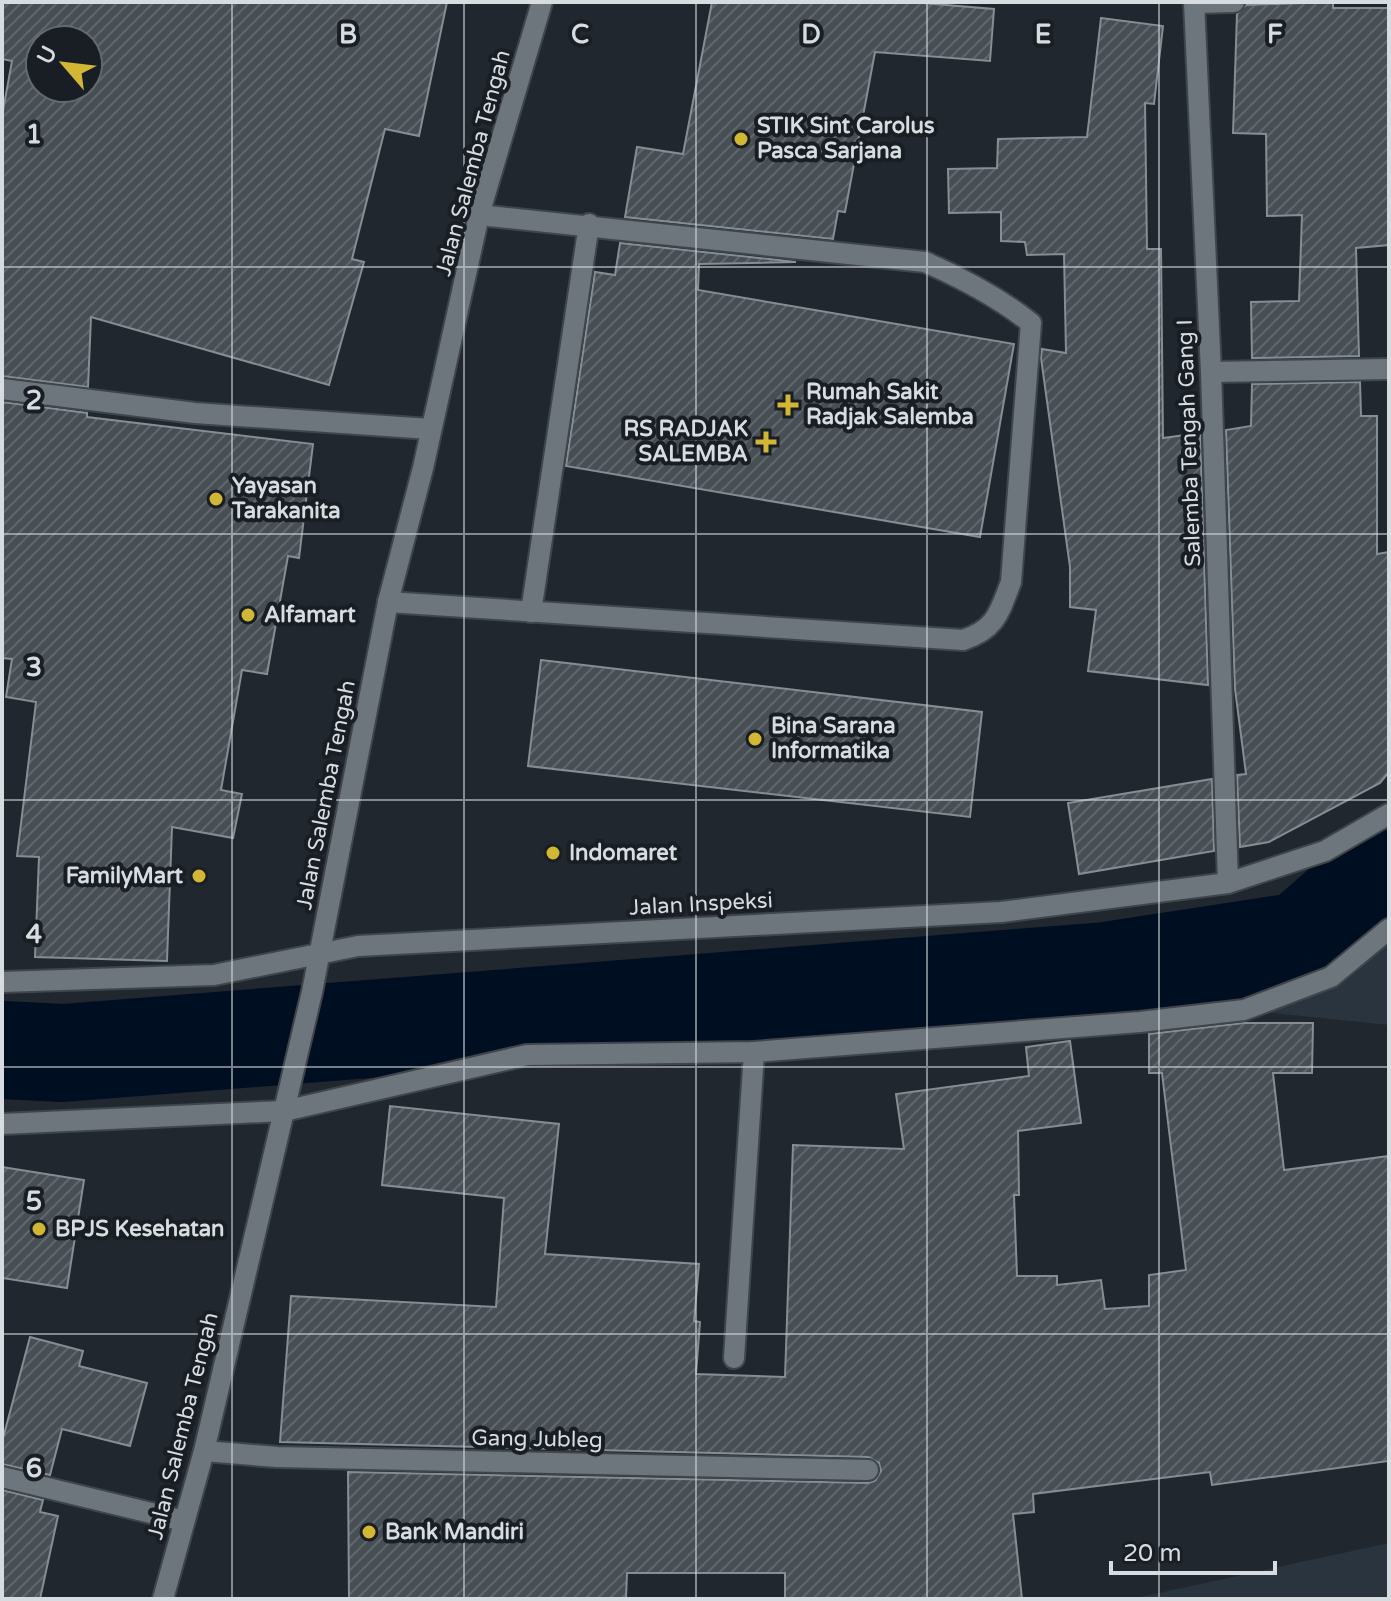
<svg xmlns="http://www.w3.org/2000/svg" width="1391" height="1601" viewBox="0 0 1391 1601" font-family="'Varela Round',sans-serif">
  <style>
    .built { fill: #29343f }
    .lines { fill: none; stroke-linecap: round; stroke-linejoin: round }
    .river { stroke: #000e22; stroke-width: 98 }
    .building { fill: url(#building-hatch); stroke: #858d95; stroke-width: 2; fill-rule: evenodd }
    .service-casing { stroke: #3f454b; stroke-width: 24 }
    .minor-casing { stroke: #3f454b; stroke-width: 24 }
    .secondary-casing { stroke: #3f454b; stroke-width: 24 }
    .service { stroke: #6e767d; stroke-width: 20 }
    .minor { stroke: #6e767d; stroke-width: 20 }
    .secondary { stroke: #6e767d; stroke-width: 20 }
    .grid { fill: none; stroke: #d7dce0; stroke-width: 2; stroke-opacity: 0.55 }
    .poi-dot { fill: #d2b735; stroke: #181e24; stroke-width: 3 }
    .labels { text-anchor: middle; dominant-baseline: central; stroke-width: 8; stroke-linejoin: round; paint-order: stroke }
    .poi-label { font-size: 22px; font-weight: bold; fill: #d7dce0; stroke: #181e24; text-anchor: start }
    .street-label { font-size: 22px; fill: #d7dce0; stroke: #181e24 }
    .grid-label { font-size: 26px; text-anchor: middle; font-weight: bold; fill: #d7dce0; stroke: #181e24; stroke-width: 8; stroke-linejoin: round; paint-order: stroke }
  </style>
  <defs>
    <pattern id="building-hatch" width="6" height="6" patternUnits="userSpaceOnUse" patternTransform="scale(2)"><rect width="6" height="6" fill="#474f55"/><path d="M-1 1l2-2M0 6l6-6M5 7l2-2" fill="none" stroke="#61686d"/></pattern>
  </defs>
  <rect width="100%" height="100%" fill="#21272e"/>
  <g class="built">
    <path d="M1389 929V1025L1244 1010 1331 977Z"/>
    <path d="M1389 1543V1599H1131Z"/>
  </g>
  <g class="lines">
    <path class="river" d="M2 1050 63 1053 1106 971 1301 941 1389 864"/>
  </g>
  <g class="building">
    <path d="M2 2H447L419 136 385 129 352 259 364 262 329 385 91 317 88 387 2 376V116L12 61 2 59ZM40 40H88V88H40Z"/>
    <path d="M712 2H910L994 9 990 61 875 52 845 212 838 211 833 239 625 217 637 147 683 154Z"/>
    <path d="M1333 2V8H1389V245L1356 248 1359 356 1252 358 1251 302 1299 301 1302 215 1267 216 1266 134 1233 133 1237 14 1246 5Z"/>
    <path d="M1101 18 1163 26 1154 104 1145 103 1147 249H1161L1163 438 1200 433 1208 685 1088 671 1096 610 1070 607V567L1041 358 1042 349 1066 353 1064 254 1027 255 1025 242 1001 241V212L949 213 948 169 997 168 998 139 1087 137Z"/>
    <path d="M620 243 796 262 699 264 698 290 1014 344 980 537 566 466 595 272 615 275Z"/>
    <path d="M1360 382 1361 416H1377V554L1389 552V772L1380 783 1269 842 1240 847 1237 775 1246 774 1235 689 1226 430 1251 426 1252 384Z"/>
    <path d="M2 402 87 413V417L313 444 299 558 288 556 267 674 242 670 221 790 242 794 233 838 172 827 167 961 35 957 39 857 17 856 36 702 6 697 12 659 2 658Z"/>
    <path d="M541 660 982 712 970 817 528 766Z"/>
    <path d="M1212 779 1214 851 1079 874 1068 803Z"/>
    <path d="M1244 1023H1313L1312 1073H1273L1284 1170 1389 1156V1461L1212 1485 1210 1472 1033 1494 1034 1512 1013 1514 1022 1599H785V1573H627L626 1599H349L348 1472 868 1483 875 1481 881 1471 879 1463 868 1457 280 1442 291 1296 496 1307 504 1198 382 1185 390 1106 559 1124 545 1254 699 1264 694 1321 700 1322 696 1374 785 1377 793 1145 904 1149 896 1094 1029 1076 1026 1047 1070 1041 1081 1123 1018 1131 1019 1195H1014L1017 1276H1057V1285L1101 1280 1105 1309 1149 1306V1275L1186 1270 1162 1073H1149V1034Z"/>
    <path d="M2 1167 84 1180 67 1288 2 1278Z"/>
    <path d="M30 1337 83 1351 79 1366 147 1383 130 1446 62 1429 50 1475 2 1464V1442Z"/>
    <path d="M2 1490 43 1500 40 1512 58 1516 40 1599H2Z"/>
  </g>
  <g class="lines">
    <defs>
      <g id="service">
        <path d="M388 602 963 640C996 629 999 613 1011 582L1031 323C998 297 964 279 925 262L479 215"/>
        <path d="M531 612 589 224"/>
        <path d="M734 1358 754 1052"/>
      </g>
      <g id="minor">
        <path d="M1194 2 1211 372 1228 883"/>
        <path d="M1194 3 1234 2"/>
        <path d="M1211 372 1389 369"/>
        <path d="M2 389 195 413 430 429"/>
        <path d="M2 982 214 975 358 946 1001 912 1228 883 1325 851 1389 814"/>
        <path d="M2 1124 284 1111 527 1055 754 1052 1140 1022 1244 1010 1331 977 1389 929"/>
        <path d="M204 1451 277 1457 868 1470"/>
        <path d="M2 1477 184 1521"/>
      </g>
      <path id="secondary" d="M163 1599 204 1451 312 992 388 602 423 468 479 215 542 2"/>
    </defs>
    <use href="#service" class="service-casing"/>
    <use href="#minor" class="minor-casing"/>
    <use href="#secondary" class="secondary-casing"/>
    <use href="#service" class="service"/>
    <use href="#minor" class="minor"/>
    <use href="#secondary" class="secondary"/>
  </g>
  <path class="grid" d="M232 2V1599M464 2V1599M696 2V1599M927 2V1599M1159 2V1599M2 267H1389M2 534H1389M2 800H1389M2 1067H1389M2 1334H1389"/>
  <g class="poi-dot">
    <circle cx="741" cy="139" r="8"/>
    <path d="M784 393h8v8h8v8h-8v8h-8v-8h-8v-8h8z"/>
    <path d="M762 430h8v8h8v8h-8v8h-8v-8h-8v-8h8z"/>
    <circle cx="216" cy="499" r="8"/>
    <circle cx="248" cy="615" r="8"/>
    <circle cx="755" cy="739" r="8"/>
    <circle cx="553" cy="853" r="8"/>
    <circle cx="199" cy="876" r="8"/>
    <circle cx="39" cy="1229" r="8"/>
    <circle cx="369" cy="1532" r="8"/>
  </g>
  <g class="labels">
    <g class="poi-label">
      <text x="757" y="126">STIK Sint Carolus<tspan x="757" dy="25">Pasca Sarjana</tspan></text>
      <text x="806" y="392">Rumah Sakit<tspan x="806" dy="25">Radjak Salemba</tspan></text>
      <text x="748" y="429" text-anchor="end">RS RADJAK<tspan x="748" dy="25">SALEMBA</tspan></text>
      <text x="232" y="486">Yayasan<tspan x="232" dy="25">Tarakanita</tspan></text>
      <text x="264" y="615">Alfamart</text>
      <text x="771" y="726">Bina Sarana<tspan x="771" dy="25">Informatika</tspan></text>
      <text x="569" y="853">Indomaret</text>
      <text x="183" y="876" text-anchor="end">FamilyMart</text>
      <text x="55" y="1229">BPJS Kesehatan</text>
      <text x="385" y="1532">Bank Mandiri</text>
    </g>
    <g class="street-label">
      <text transform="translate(473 163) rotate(-75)">Jalan Salemba Tengah</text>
      <text transform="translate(1189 443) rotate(-92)">Salemba Tengah Gang I</text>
      <text transform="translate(326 795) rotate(-79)">Jalan Salemba Tengah</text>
      <text transform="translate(701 904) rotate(-3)">Jalan Inspeksi</text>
      <text transform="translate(183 1426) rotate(-76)">Jalan Salemba Tengah</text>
      <text transform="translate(537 1439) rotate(1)">Gang Jubleg</text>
    </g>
  </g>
  <g class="grid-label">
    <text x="348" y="43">B</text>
    <text x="580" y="43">C</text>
    <text x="811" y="43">D</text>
    <text x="1043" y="43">E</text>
    <text x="1275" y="43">F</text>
    <text x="34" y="143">1</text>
    <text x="34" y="409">2</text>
    <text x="34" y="676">3</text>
    <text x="34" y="943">4</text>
    <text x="34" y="1210">5</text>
    <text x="34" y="1477">6</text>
  </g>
  <rect width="1391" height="1601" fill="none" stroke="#d7dce0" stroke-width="8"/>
  <g transform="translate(64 64) rotate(298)"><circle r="38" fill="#181e24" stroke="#646a6f" stroke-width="2"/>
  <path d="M0-6L14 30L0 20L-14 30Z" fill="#d2b735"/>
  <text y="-12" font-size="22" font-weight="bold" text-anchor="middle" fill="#d7dce0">U</text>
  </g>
  <path d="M1111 1561v12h164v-12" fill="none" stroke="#d7dce0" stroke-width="4"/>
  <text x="1123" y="1561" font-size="24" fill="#d7dce0" stroke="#181e24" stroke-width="6" paint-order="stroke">20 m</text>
</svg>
